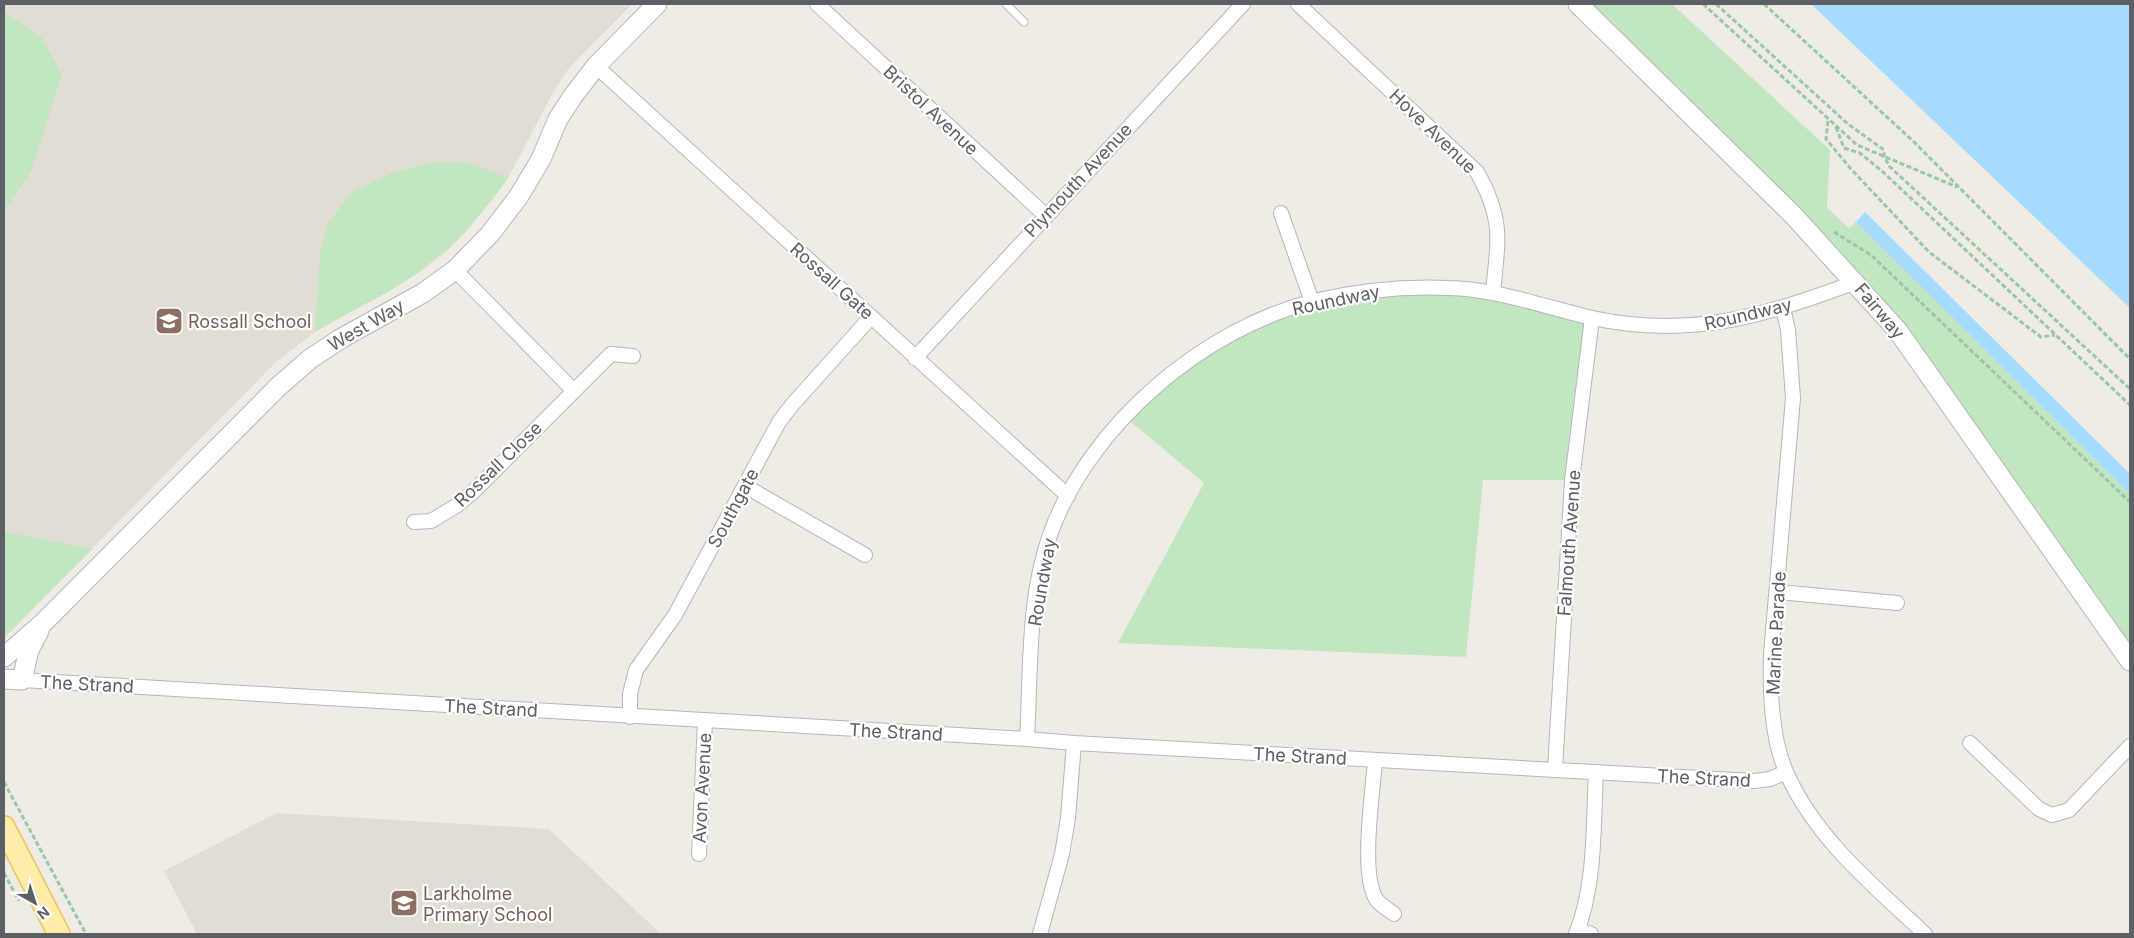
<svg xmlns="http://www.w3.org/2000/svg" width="2134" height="938" viewBox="0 0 2134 938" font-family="Inter,sans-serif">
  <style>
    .education { fill: #e1ddd5 }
    .green { fill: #c2e6c0 }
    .water { fill: #a4dbfe }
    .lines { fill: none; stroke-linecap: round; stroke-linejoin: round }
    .lane-casing { stroke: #b4b7bb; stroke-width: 9 }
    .street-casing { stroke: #b4b7bb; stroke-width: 16 }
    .secondary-casing { stroke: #b3b7bb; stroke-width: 21 }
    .primary-casing { stroke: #f1c05b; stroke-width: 24 }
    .path { stroke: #9ac7a4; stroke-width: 3; stroke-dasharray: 5 2.5; stroke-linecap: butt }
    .lane { stroke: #fff; stroke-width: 7 }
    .street { stroke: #fff; stroke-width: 14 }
    .secondary { stroke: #fff; stroke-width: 19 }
    .primary { stroke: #feeda9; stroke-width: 21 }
    .labels { text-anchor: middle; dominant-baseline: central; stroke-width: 4.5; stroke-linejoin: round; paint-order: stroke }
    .street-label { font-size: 18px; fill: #5c6064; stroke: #fff }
    .education-label { font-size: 18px; fill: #785e54; stroke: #fff; text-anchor: start }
  </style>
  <rect width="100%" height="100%" fill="#eeece4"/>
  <g class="education">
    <path d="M4 4H632L569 68 554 91 508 178 466 232 447 251 421 271 397 286 315 332 276 362 4 638Z"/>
    <path d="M277 813 549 829 661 934H197L164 871Z"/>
  </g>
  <g class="green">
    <path d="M1578 4H1672L1830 150 1827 208 1849 228 1856 222 2130 494V661L1898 331Z"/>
    <path d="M4 12 42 38 62 75 31 171 4 211Z"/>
    <path d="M434 162 470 163 508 178C478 221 444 257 399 285 372 302 342 315 315 332L320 254 328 223 352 192 395 172Z"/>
    <path d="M1452 288 1592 318 1572 480H1483L1466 657 1118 643 1204 483 1124 416 1212 347 1312 302Z"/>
    <path d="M4 532 92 549 4 638Z"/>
  </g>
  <g class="water">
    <path d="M1811 4H2130V308Z"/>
    <path d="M1865 212 2130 474V494L1856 222Z"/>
  </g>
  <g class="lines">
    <defs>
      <path id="lane" d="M1006 4 1024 22"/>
      <g id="street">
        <path d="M817 4 1045 215"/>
        <path d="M1298 4 1477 172C1504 220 1498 240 1493 292"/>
        <path d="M596 66 1068 496"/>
        <path d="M1281 213 1312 302"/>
        <path d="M1783 308 1788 330 1793 398 1771 654C1770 692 1771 738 1787 774 1817 840 1874 886 1925 934"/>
        <path d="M915 358 1243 4"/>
        <path d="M574 391 611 354 633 356"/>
        <path d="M745 486 865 555"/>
        <path d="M414 522 431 521 456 506 474 491 574 391 455 270"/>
        <path d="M1778 592 1897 603"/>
        <path d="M22 680 1027 739 1074 743 1754 781 1770 779 1786 772"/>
        <path d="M630 717V694L636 670 675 615 779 422 792 405 871 317"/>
        <path d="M1027 739C1031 670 1027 597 1051 532 1091 424 1203 329 1314 301 1358 291 1403 286 1448 288 1498 289 1544 307 1592 318 1691 339 1764 316 1856 282"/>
        <path d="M1970 743 2039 809 2052 815 2069 810 2130 746"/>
        <path d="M1375 760C1373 793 1360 872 1376 899 1380 905 1389 910 1394 914"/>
        <path d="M1555 770 1572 480 1592 318"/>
        <path d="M699 854 705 721"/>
        <path d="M1578 930 1591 934"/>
        <path d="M1040 934 1062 854 1068 818 1074 743"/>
        <path d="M1576 934C1596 884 1593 826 1596 772"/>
      </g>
      <g id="secondary">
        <path d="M1578 4 1794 216 1898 331 2130 661"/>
        <path d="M4 657 43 623 279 386 310 359 340 339 423 293 455 270 490 234 519 196 541 159 558 119 573 96 596 66 657 4"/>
        <path d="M4 679 22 680 29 650 39 631"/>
      </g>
      <path id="primary" d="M4 827 59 934"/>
    </defs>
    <use href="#lane" class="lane-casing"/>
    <use href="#street" class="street-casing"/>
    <use href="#secondary" class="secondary-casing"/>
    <use href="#primary" class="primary-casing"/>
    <g class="path">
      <path d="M1703 4 1857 145 1957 187"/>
      <path d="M1716 4 1848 124 1884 150V157L1890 167 2130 389"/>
      <path d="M1764 4 1913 141 2130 359"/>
      <path d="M1828 121 1826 139 1851 169 1929 252 2041 337 2055 335"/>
      <path d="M1836 127 1844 148 1860 153 1883 172 2130 405"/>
      <path d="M1834 232 1871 255 2130 502"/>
      <path d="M4 782 86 934"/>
      <path d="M4 873 19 901"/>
    </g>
    <use href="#lane" class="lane"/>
    <use href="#street" class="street"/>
    <use href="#secondary" class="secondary"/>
    <use href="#primary" class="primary"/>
  </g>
  <defs>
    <symbol id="school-square" viewBox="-11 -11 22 22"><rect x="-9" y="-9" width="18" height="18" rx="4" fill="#8d6e63" stroke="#fff"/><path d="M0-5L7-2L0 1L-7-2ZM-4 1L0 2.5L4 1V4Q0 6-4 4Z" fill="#fff"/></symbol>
  </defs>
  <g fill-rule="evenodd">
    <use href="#school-square" x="153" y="305" width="32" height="32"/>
    <use href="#school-square" x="388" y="887" width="32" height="32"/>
  </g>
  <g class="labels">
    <g class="street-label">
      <text transform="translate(931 110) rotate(43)">Bristol Avenue</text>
      <text transform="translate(1433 131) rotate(44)">Hove Avenue</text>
      <text transform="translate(1078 180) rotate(-47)">Plymouth Avenue</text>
      <text transform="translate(832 281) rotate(42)">Rossall Gate</text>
      <text transform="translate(1336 300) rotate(-12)">Roundway</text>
      <text transform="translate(1880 311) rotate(50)">Fairway</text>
      <text transform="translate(1748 314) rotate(-13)">Roundway</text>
      <text transform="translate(366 325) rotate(-30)">West Way</text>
      <text transform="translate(498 464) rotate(-44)">Rossall Close</text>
      <text transform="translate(733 508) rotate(-62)">Southgate</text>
      <text transform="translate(1569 543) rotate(-86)">Falmouth Avenue</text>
      <text transform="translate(1042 582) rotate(-80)">Roundway</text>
      <text transform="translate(1776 633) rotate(-87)">Marine Parade</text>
      <text transform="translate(87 684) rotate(3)">The Strand</text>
      <text transform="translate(491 708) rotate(3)">The Strand</text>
      <text transform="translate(896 732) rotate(3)">The Strand</text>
      <text transform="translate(1300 756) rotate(3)">The Strand</text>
      <text transform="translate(1704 778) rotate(3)">The Strand</text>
      <text transform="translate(702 788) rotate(-87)">Avon Avenue</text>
    </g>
    <g class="education-label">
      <text x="188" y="321">Rossall School</text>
      <text x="423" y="893">Larkholme<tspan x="423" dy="21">Primary School</tspan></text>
    </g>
  </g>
  <rect width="2134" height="938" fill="none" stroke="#5c6064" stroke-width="10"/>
  <g transform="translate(35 903) rotate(141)" stroke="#ffffff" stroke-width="4" paint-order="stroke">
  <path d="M0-4L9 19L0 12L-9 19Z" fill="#5c6064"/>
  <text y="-8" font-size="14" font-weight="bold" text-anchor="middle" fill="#5c6064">N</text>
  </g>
</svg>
